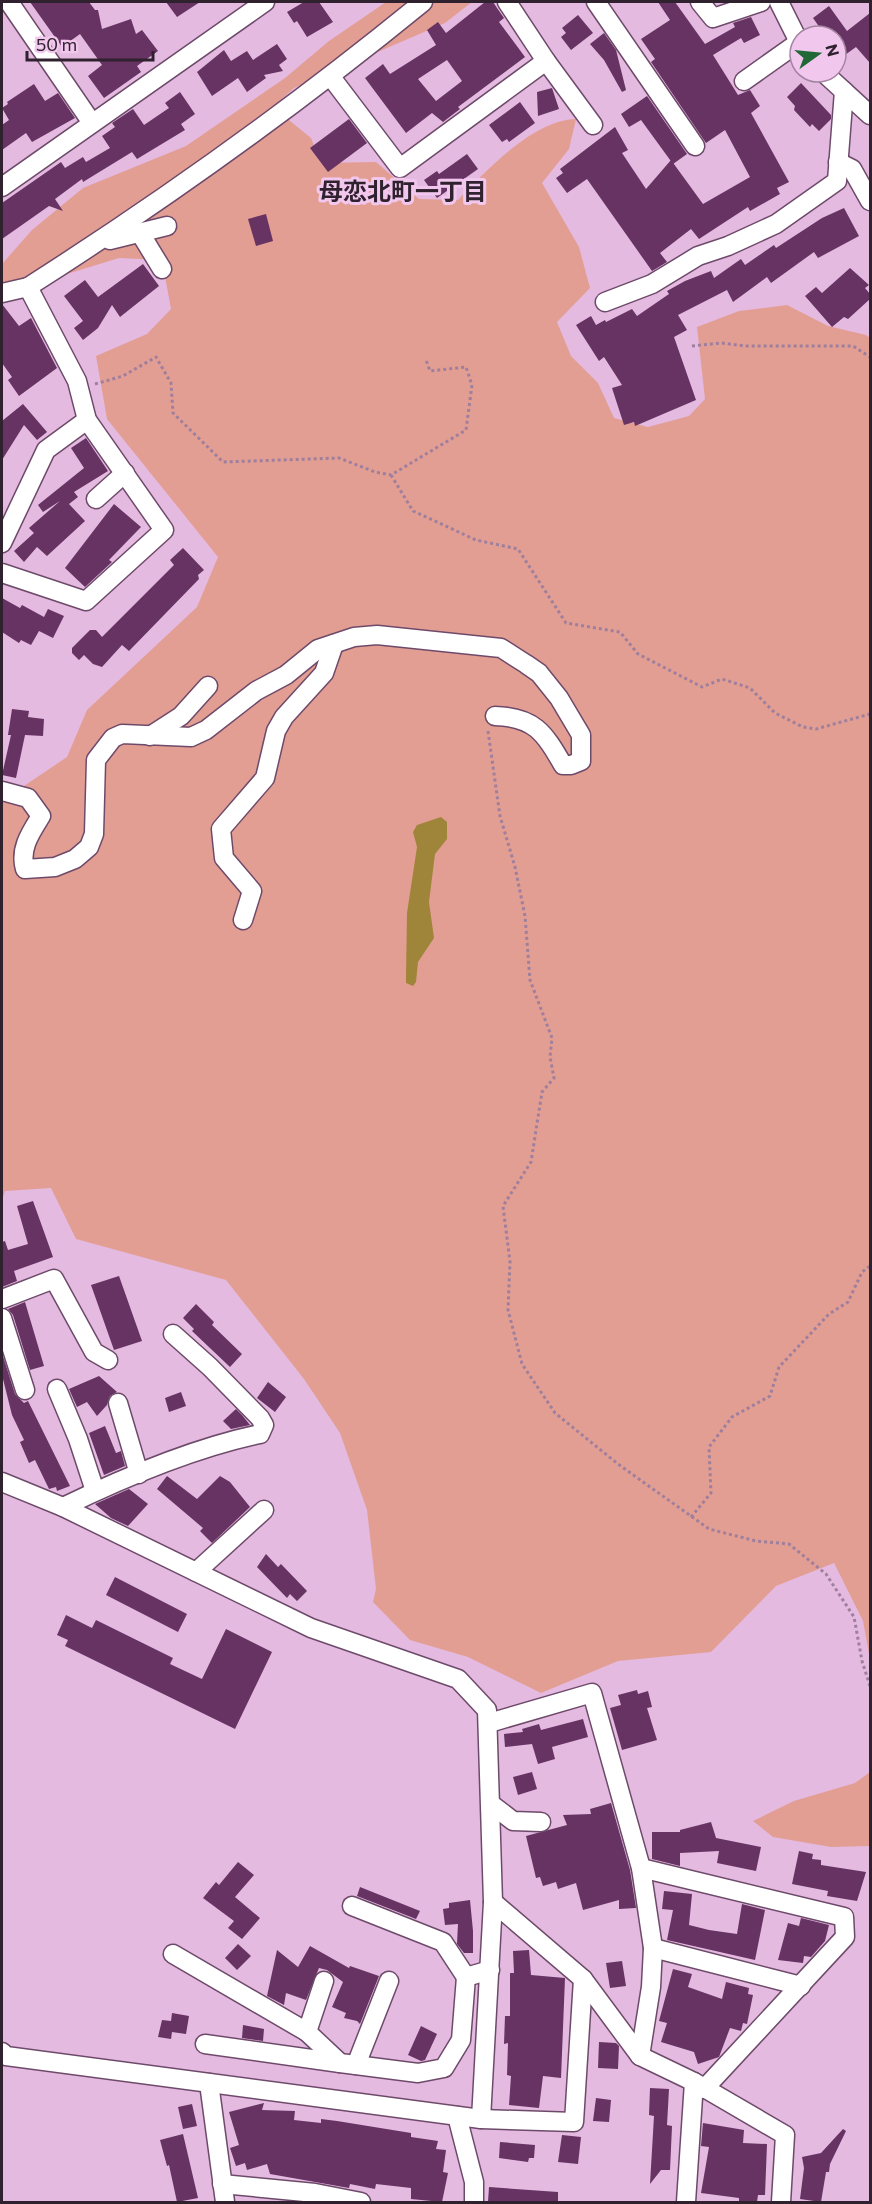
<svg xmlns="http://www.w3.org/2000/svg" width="872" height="2204" viewBox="0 0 872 2204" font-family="Commissioner,'Noto Sans JP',sans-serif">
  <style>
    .green { fill: #e39e93 }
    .water { fill: #9f853a }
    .building { fill: #663363; fill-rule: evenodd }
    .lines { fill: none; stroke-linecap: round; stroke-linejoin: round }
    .minor-casing { stroke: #6e4a6a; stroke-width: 21 }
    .path { stroke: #9f7f9c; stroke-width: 3; stroke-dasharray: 3 3; stroke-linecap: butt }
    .minor { stroke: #fff; stroke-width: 18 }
    .labels { text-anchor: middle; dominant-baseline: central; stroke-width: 6; stroke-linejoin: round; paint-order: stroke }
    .neighbourhood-label { font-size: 24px; font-weight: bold; fill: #30212f; stroke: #f2c7ed }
  </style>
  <rect width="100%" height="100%" fill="#e4bae0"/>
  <g class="green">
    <path d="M386 2H472L445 23 294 88 273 107 311 138 321 163 376 162 419 199 458 200C486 171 533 120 576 119L569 149 542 183 579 247 590 288 557 322 571 356 598 383 614 418 648 427 689 416 705 399 697 327 739 311 787 305 828 326 866 335 870 338V1659L863 1621 834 1563 776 1586 711 1652 618 1661 541 1693 468 1657 410 1640 373 1602 376 1589 367 1510 340 1433 304 1379 226 1280 76 1239 51 1188 5 1191 2 1201V791L24 786 67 757 87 710 197 607 218 557 107 419 96 356 147 334 171 309 162 260 119 258 54 278 2 300V264L32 230 83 188 186 146 285 78 329 41Z"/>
    <path d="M870 1772V1846L831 1847 773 1837 753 1821 794 1801 855 1783Z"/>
  </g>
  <path class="water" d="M441 817 447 822V839L435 854 429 902 434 938 418 962 416 982 413 986 406 983V977L407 913 417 847 413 832 417 825Z"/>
  <g class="building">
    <path d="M30 2H89L95 10H98L102 29 131 19 136 34 142 30 158 51 137 66 141 72 104 98 88 76 102 65 80 34 62 47Z"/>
    <path d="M166 2H200L177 17Z"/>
    <path d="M304 2H319L333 22 307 37 297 21 294 23 287 12Z"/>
    <path d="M485 2H493L497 8 504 18 499 22 525 57 458 107 460 109 443 122 432 113 406 133 365 78 383 64 390 74 436 45 427 30 438 22 446 33ZM447 60 462 81 436 101 418 79Z"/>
    <path d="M658 2H675L705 44 735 27 733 23 751 17 760 35 744 43 741 38 713 55 738 95 750 90 760 106 751 113 789 182 777 188 780 194 750 211 748 207 699 239 691 229 660 253 667 262 652 271 587 179 567 193 556 178 563 173 560 169 615 127 628 150 622 153 646 189 671 160 703 204 750 177 725 130 706 143 651 62 655 59 641 39 670 20Z"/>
    <path d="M829 6 847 31 870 13V63L856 47 845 55 836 44V36L825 35 813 18Z"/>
    <path d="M578 15 593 33 571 50 561 37 566 33 562 28Z"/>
    <path d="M604 33 616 50 626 90 622 92 604 60 590 44Z"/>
    <path d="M277 44 287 59 279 65 283 71 264 75 266 78 247 92 238 78 212 96 197 72 224 50 231 61 247 51 253 60Z"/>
    <path d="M801 83 831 115V119L819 131 812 124 810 127 794 110 795 106 787 97Z"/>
    <path d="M34 84 45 101 58 93 75 118 32 142 26 133 2 150V125L9 120 2 108 8 104 7 102Z"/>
    <path d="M552 88 559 109 538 116 537 92Z"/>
    <path d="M180 92 195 114 181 124 185 130 137 159 132 152 83 182 82 179 55 199 63 211 49 206 2 239V203L61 162 65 168 83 157 86 162 110 148 102 136 115 127 112 123 133 109 144 125 169 108 165 103Z"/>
    <path d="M647 96 687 154 673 164 641 120 629 127 621 114Z"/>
    <path d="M520 102 535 123 509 142 507 139 502 142 489 125Z"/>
    <path d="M349 119 367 143 328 172 310 148Z"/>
    <path d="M467 154 478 169 437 198 424 180 437 171 439 174Z"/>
    <path d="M844 208 859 236 818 258 814 252 771 283 767 277 733 302 727 290 678 315 687 330 674 337 696 400 635 426 634 422 624 425 612 388 622 385 604 357 599 361 576 325 591 316 596 325 605 320 606 322 632 309 637 316 669 294 667 291 685 281 711 271 714 278 741 259 745 265 774 245 776 248 822 218Z"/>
    <path d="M266 214 273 241 256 246 248 219Z"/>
    <path d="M143 264 159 286 120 317 112 305 98 328 83 340 74 328 83 321 64 296 85 280 98 297Z"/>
    <path d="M850 268 869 285 865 288 870 294V299L848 319 844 317 832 327 805 296 816 287 822 293Z"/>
    <path d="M2 304 19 326 31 318 57 368 19 396 8 380 12 377 2 363Z"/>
    <path d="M23 404 47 432 37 440 24 425 2 460V421Z"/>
    <path d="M86 438 108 471 74 492 78 497 69 504 85 521 47 556 37 547 24 562 14 551 34 533 29 528 60 501 43 512 38 505 84 468 71 448Z"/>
    <path d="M114 504 141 527 109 560 112 562 85 587 65 568Z"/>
    <path d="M183 548 204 570 198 575 199 579 129 651 122 645 102 667 93 664 84 655 79 660 72 653V648L90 630H96L102 637 174 565 170 560Z"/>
    <path d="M2 598 20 608 22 605 44 617 48 609 64 616 53 638 39 631 31 645 21 640 19 643 2 632Z"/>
    <path d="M12 709 29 711 28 717 44 719 43 736 25 735 16 778 2 775 11 735H8Z"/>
    <path d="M33 1201 53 1257 14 1271 17 1281 2 1287V1242L5 1241 8 1250 28 1244 17 1206Z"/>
    <path d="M119 1276 142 1341 114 1350 91 1285Z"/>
    <path d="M25 1302 44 1366 30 1370 13 1315 8 1309Z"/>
    <path d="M196 1304 214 1322 212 1325 242 1354 230 1367 192 1331 194 1329 183 1318Z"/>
    <path d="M2 1353 15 1394 24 1403 28 1401 70 1486 57 1491 56 1487 49 1489 35 1460 29 1463 20 1442 24 1440 12 1415 2 1375Z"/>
    <path d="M99 1376 117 1392 110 1396 107 1405 97 1416 87 1402 77 1407 69 1389Z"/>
    <path d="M268 1382 286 1397 275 1412 257 1398Z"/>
    <path d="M181 1392 186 1406 169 1412 165 1398Z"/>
    <path d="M236 1409 242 1415 250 1425 231 1429 223 1421Z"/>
    <path d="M105 1426 116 1453 121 1451 125 1466 104 1475 89 1433Z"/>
    <path d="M167 1476 197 1499 220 1476 230 1482 250 1507 212 1543 200 1531 203 1528 157 1489Z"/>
    <path d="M129 1489 148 1504 128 1526 111 1518 95 1504Z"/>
    <path d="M266 1554 278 1567 281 1564 307 1591 297 1601 290 1594 287 1598 257 1567Z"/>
    <path d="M115 1577 187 1614 178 1632 106 1595Z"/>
    <path d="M66 1615 92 1628 96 1620 173 1658 170 1664 202 1679 226 1629 272 1652 235 1729 65 1646 68 1640 57 1635Z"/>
    <path d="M637 1690 638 1694 648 1691 652 1707 647 1708 657 1740 622 1750 610 1708 621 1705 618 1695Z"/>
    <path d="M583 1719 588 1737 552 1747 555 1759 538 1764 532 1744 505 1747 504 1734 523 1732 522 1729 539 1724 541 1730Z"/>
    <path d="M532 1772 537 1789 518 1795 513 1777Z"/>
    <path d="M611 1803 630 1870 636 1908 619 1909V1900L583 1910 576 1883 558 1889 556 1882 543 1886 540 1877 536 1878 526 1836 567 1825 563 1815 591 1814 590 1809Z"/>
    <path d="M711 1822 716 1838 761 1847 756 1871 717 1863 719 1851 680 1853V1866L652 1859V1832H680V1830Z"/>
    <path d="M799 1851 813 1854 812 1859 821 1860V1865L866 1872 857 1901 827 1896 828 1891 792 1884Z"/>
    <path d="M238 1862 254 1875 235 1897 260 1918 242 1939 228 1928 234 1921 203 1898 216 1882 219 1885Z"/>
    <path d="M360 1887 420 1911 416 1919 357 1896Z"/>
    <path d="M664 1891 692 1894 689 1925 709 1930 737 1934 742 1904 765 1910 755 1960 667 1940 673 1910 662 1909Z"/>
    <path d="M470 1900 473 1931V1953H464L457 1944 458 1924 445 1925 443 1909 449 1908V1903Z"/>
    <path d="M801 1918 829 1925 825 1941 811 1957 804 1956 803 1963 778 1960 788 1923 799 1926Z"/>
    <path d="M238 1944 251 1956 237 1970 225 1958Z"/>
    <path d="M310 1946 349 1968 350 1966 379 1976 360 2024 357 2021 344 2018 346 2013 332 2007 343 1982 327 1970 319 1968 306 2000 286 1993 284 2005 267 1996 277 1950 298 1967Z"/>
    <path d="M529 1950 531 1975 565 1978 561 2078 543 2076 539 2108 509 2105 511 2076 507 2075 508 2043 504 2044 505 2016H510V1973H514L513 1951Z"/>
    <path d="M622 1961 626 1986 610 1988 606 1963Z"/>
    <path d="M673 1969 692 1974 688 1987 722 1999 726 1982 749 1988 748 1994 753 1995 747 2024 743 2023 741 2031 730 2028 719 2057 698 2064 694 2052 661 2042 667 2023 659 2021Z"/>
    <path d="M172 2013 189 2016 186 2034 172 2032 171 2039 158 2037 162 2020 171 2021Z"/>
    <path d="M243 2025 264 2029 263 2041 242 2038Z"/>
    <path d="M421 2026 437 2034 425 2060 421 2061 408 2055Z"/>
    <path d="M599 2042 616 2043 619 2046 618 2069 598 2068Z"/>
    <path d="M650 2088 669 2089 667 2125 672 2126 670 2170H661L650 2184 654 2116 649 2115Z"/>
    <path d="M596 2098 611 2100 609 2122 593 2121Z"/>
    <path d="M264 2103 262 2110 295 2111 294 2120 321 2123V2119L337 2121 411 2133V2137L438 2141 436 2149 446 2150 443 2172 448 2173 442 2202 411 2199V2188L376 2184 375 2189 350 2184 349 2188 270 2174 267 2164 247 2170 245 2163 236 2166 230 2148 239 2145 229 2112Z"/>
    <path d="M192 2104 197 2126 183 2129 178 2107Z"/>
    <path d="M703 2123 744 2130 743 2143 767 2144 765 2195H758L757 2202H739V2198L701 2193 709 2147 701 2146Z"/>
    <path d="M843 2129 846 2131 830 2164 829 2172H826L821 2202 800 2199 804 2168 802 2157 821 2153Z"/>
    <path d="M183 2134 198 2198 177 2202 169 2165 167 2166 160 2140Z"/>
    <path d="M562 2135 581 2137 578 2164 558 2162Z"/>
    <path d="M500 2142 535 2145 534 2158H529L528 2162 499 2158Z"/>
    <path d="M489 2187 558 2192V2202H488Z"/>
  </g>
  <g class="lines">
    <defs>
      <g id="minor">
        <path d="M9 2 92 123"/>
        <path d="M507 2 546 61 593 125"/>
        <path d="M596 2 695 146"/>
        <path d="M700 2 713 18 761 2"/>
        <path d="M779 2 800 44"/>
        <path d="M823 72 870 115"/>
        <path d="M331 77 400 168 546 61"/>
        <path d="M744 81 799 42"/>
        <path d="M838 162 852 169 870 201"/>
        <path d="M2 187 265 2"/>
        <path d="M140 233 162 269"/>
        <path d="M110 240 167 226"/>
        <path d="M28 287C166 199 297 105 423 2"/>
        <path d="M2 293 28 287 77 381 87 420 164 530 86 601 2 573"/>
        <path d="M605 302 652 284 698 256 728 246 776 224 837 181 844 91"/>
        <path d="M96 499 125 473"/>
        <path d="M2 543 46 450 87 420"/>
        <path d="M150 736 181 716 208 686"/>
        <path d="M2 791 28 798 41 816C31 832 19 849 25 869L55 867 75 859 89 847 94 834 96 760 113 738 122 734 191 737 206 730 256 691 286 675 318 649 354 637 377 635 501 648 526 664 539 673 559 698 581 735V761L571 765H563C544 732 534 717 495 716"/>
        <path d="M243 920 252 891 224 858 221 829 265 778 276 731 284 717 324 673 334 644"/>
        <path d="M2 1299 54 1279 94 1352 108 1360"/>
        <path d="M2 1318 25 1390"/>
        <path d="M57 1389 78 1439 95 1491"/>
        <path d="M118 1403 139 1474"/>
        <path d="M2 1482 63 1507 311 1628 458 1679 487 1710 493 1902 481 2119"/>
        <path d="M63 1507C125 1477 193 1448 260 1434L264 1425 260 1418 210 1367 173 1334"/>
        <path d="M196 1572 264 1510"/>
        <path d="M489 1723 592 1693 641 1868 653 1948 651 1987 640 2056"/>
        <path d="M491 1804 513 1821 541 1822"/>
        <path d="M641 1868 844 1917 845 1937 704 2089"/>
        <path d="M493 1902 583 1979 640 2056 694 2082 785 2135 781 2202"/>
        <path d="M352 1906 443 1942 466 1977"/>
        <path d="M653 1948 801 1986"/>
        <path d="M173 1954 307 2032 340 2063 418 2073 444 2068 461 2040 466 1977 490 1970"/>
        <path d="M307 2032 324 1981"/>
        <path d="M205 2044 340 2063"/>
        <path d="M2 2052 6 2056 481 2119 574 2122 583 1979"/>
        <path d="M356 2065 389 1981"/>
        <path d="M209 2083 225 2202"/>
        <path d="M457 2116 474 2182V2202"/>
        <path d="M222 2184 315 2193 361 2202"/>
        <path d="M686 2202 694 2082"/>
      </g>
    </defs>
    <use href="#minor" class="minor-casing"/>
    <g class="path">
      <path d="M692 346 721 343 745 346H853L870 357"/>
      <path d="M95 384 123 376 156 357 171 383 173 413 223 462 339 458 375 472 391 475 466 430 472 385 466 367 430 371 426 360"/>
      <path d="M391 475 413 511 476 540 518 549 566 623 620 632 638 654 702 687 722 679 750 688 775 713 803 727 816 729 870 714"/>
      <path d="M488 731 500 816 515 867 525 916 530 980 552 1038 550 1057 554 1078 542 1092 531 1162 503 1206 510 1262 508 1310 522 1364 555 1413 618 1464 709 1529 756 1541 789 1544 826 1574 854 1617 862 1661 870 1686"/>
      <path d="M691 1517 711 1493 709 1447 732 1417 770 1396 779 1367 829 1314 848 1302 862 1272 870 1266"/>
    </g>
    <use href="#minor" class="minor"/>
  </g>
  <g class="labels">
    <g class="neighbourhood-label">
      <text x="403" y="190">母恋北町一丁目</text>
    </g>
  </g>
  <rect width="872" height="2204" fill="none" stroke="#30212f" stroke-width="6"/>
  <g transform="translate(818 54) rotate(75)"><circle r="28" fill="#f2c7ed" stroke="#a485a1" stroke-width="1.5"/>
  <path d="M0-4.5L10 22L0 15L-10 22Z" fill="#206936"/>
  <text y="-9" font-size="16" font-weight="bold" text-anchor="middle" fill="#30212f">N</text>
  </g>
  <path d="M27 51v9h126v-9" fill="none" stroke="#30212f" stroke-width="3"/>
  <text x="36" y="51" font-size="18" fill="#30212f" stroke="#f2c7ed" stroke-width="4.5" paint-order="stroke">50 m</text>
</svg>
